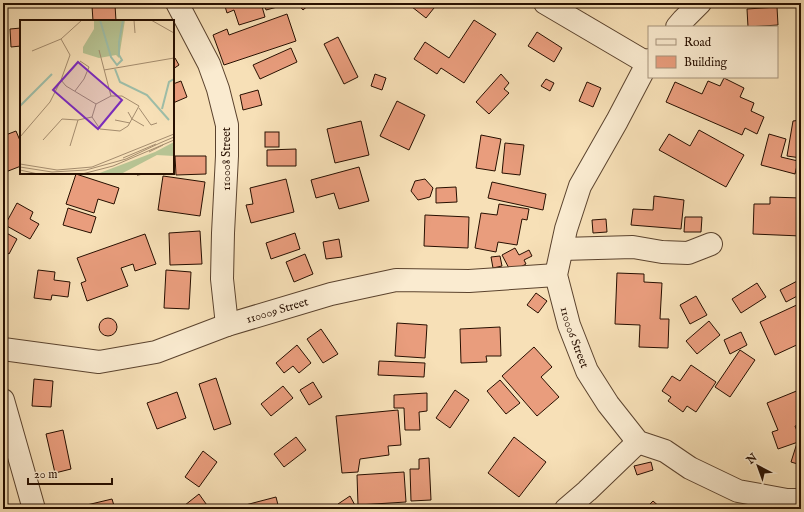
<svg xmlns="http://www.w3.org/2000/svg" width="804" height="512" viewBox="0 0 804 512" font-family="'IM FELL English',serif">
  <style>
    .building { fill: #e99d7d; stroke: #270f00 }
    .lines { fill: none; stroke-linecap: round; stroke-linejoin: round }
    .street-casing { stroke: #5b432e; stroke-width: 24 }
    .street { stroke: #faebd0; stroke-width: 22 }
    .labels { text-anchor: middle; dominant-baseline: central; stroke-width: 3.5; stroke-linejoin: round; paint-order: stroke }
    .street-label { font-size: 12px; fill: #270f00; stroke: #faebd0 }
    .inset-river { fill: none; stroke: #9ebea9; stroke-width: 2 }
    .inset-road { fill: none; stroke: #a48c6e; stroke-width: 1 }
    .view { fill: #7b2cbf; fill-opacity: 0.15; stroke: #7b2cbf; stroke-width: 2 }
    .inset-edge { fill: none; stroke: #270f00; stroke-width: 2 }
  </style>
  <rect width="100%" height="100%" fill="#f7e0b7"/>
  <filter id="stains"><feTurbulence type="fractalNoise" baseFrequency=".005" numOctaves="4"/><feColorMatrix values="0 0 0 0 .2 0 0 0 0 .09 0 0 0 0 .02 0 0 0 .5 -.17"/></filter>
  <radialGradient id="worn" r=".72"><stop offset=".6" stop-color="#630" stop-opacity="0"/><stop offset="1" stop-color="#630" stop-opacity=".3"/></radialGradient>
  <g class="building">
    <path d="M224 3H261L265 17 239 25 234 10 227 13Z"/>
    <path d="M264 3H280L281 6 266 10Z"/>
    <path d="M297 3H311L303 10Z"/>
    <path d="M407 3H438L426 18Z"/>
    <path d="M800 3H801V18H799Z"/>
    <path d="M115 5 116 21H93L92 6Z"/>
    <path d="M777 7 778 25 748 27 747 9Z"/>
    <path d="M287 14 296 41 224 65 213 35 227 29 229 35Z"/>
    <path d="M474 20 496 34 464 83 441 68 437 74 414 59 425 42 449 58Z"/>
    <path d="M21 28V46L11 47 10 29Z"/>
    <path d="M537 32 562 48 554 62 528 46Z"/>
    <path d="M338 37 358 77 344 84 324 44Z"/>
    <path d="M291 48 297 62 260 79 253 65Z"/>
    <path d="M175 58 179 65 173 69V59Z"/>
    <path d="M375 74 386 78 382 90 371 86Z"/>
    <path d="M501 74 509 83 504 89 509 93 489 114 476 102Z"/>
    <path d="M724 78 744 88 740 97 754 103 751 111 764 117 757 134 745 128 742 135 666 102 675 82 702 94 708 81 720 86Z"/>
    <path d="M546 79 554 83 550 91 541 86Z"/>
    <path d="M181 81 187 97 173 103V84Z"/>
    <path d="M587 82 601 88 593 107 579 101Z"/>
    <path d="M258 90 262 105 243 110 240 95Z"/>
    <path d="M397 101 425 115 409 150 380 136Z"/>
    <path d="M801 120V158L787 156 793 121Z"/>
    <path d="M361 121 369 155 335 163 327 129Z"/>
    <path d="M699 130 744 155 726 187 659 150 669 134 690 146Z"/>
    <path d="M16 131 21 143V166L3 173V136Z"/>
    <rect x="265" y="132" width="14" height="15"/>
    <path d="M769 134 786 139 781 157 798 161 795 174 761 165Z"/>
    <path d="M481 135 501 139 495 171 476 168Z"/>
    <path d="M505 143 524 145 520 175 502 173Z"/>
    <path d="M296 149V166H267V150Z"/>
    <path d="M175 156H206V174L176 175Z"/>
    <path d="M359 167 369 201 339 209 334 193 316 198 311 180Z"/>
    <path d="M137 173H152L137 175Z"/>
    <path d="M76 174 119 188 114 204 98 199 94 213 66 204Z"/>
    <path d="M163 176 205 182 200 216 158 210Z"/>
    <path d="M286 179 294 212 251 223 246 205 253 204 250 188Z"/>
    <path d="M425 179 433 188 430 197 418 200 411 191 415 181Z"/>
    <path d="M492 182 546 194 543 210 488 198Z"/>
    <path d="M456 187 457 202 436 203V188Z"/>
    <path d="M654 196 684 200 681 229 631 225 633 209 653 210Z"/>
    <path d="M770 197 801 198V236L753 234 754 204H770Z"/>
    <path d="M17 203 33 212 30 219 39 224 30 239 5 225Z"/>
    <path d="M499 204 529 209 527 220 522 219 517 245 498 242 496 252 475 248 481 213 497 215Z"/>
    <path d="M68 208 96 217 91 233 63 225Z"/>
    <path d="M425 215 469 217 468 248 424 246Z"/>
    <path d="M685 217H702L701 232H684Z"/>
    <path d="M606 219 607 232 593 233 592 220Z"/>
    <path d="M3 231 17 239 9 254 3 250Z"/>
    <path d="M200 231 202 264 170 265 169 233Z"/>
    <path d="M295 233 300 249 271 259 266 243Z"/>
    <path d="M145 234 156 264 135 271 133 264 121 268 128 286 87 301 81 283 86 281 77 258Z"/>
    <path d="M339 239 342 257 326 259 323 242Z"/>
    <path d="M515 248 519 255 529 250 532 256 524 260 526 264 511 272 502 255Z"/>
    <path d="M305 254 313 274 294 282 286 262Z"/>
    <path d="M500 256 502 266 493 268 491 257Z"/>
    <path d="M38 270 55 272 54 280 70 282 68 297 52 295 51 300 34 298Z"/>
    <path d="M166 270 191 272 189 309 164 308Z"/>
    <path d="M617 273 644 274V282L662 283 660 319H669L668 348 639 347 640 325 615 324Z"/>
    <path d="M801 279V294L786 302 780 290Z"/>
    <path d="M757 283 766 297 741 313 732 299Z"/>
    <path d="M536 293 547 301 538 313 527 305Z"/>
    <path d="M696 296 707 315 690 324 680 305Z"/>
    <path d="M801 303V343L775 355 760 322Z"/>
    <circle cx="108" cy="327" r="9"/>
    <path d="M709 321 720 335 697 354 686 341Z"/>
    <path d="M397 323 427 325 425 358 395 356Z"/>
    <path d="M500 327 501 356H486L487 362 461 363 460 329Z"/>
    <path d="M321 329 338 354 323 363 307 339Z"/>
    <path d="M741 332 747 345 730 354 724 340Z"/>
    <path d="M297 345 311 363 299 373 293 366 284 373 276 363Z"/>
    <path d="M534 347 552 367 541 377 559 397 537 416 502 376Z"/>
    <path d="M740 350 755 360 730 397 715 387Z"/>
    <path d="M379 361 425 363 424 377 378 375Z"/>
    <path d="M691 365 716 382 696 412 687 406 683 412 668 401 671 397 662 391 672 376 680 381Z"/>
    <path d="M216 378 231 424 214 430 199 384Z"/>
    <path d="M34 379 53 381 51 407 32 406Z"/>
    <path d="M500 380 520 403 506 414 487 391Z"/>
    <path d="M313 382 322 397 309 405 300 390Z"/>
    <path d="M283 386 293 398 271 416 261 404Z"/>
    <path d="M455 390 469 400 450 428 436 418Z"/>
    <path d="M799 390 801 396V424L795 426 801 441 778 449 772 432 778 430 767 403Z"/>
    <path d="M177 392 186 418 157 429 147 403Z"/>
    <path d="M427 393V411L419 412 420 430H405L404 408H394V395Z"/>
    <path d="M398 410 401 445 388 446 389 455 360 459 358 472 342 473 336 416Z"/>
    <path d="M63 430 71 469 55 473 46 434Z"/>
    <path d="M296 437 306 450 284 467 274 454Z"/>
    <path d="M514 437 546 462 519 497 488 473Z"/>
    <path d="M797 443 801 444V465L791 462Z"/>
    <path d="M203 451 217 462 199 487 185 477Z"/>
    <path d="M429 458 431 500 411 501 410 469H419V459Z"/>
    <path d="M651 462 653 470 637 475 634 466Z"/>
    <path d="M404 472 406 502 358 505 357 475Z"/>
    <path d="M199 494 209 508 208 509H180Z"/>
    <path d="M350 496 357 509H341L338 504Z"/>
    <path d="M276 497 279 509H234V508Z"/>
    <path d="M112 499 115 509H70Z"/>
    <path d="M3 500 8 509H3Z"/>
    <path d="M653 501 662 509H645Z"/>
    <rect x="119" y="505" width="13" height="4"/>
  </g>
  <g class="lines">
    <defs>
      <g id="street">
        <path d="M177 3 209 64 218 89 227 125V156L223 233 222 279 227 325"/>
        <path d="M545 3 647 63"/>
        <path d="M677 27 683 20 700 3"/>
        <path id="s1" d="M649 60 617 121 580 186 566 229 556 275 569 325 587 371 608 404 638 442 665 451 690 468 738 491 787 500H801"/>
        <path d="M562 249 633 247 662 252 688 253 711 244"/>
        <path id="s2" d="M3 349 99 362 156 352 227 325 331 294 396 280 469 281 556 275"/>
        <path d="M3 400 34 509"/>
        <path d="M566 509 587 491 638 442"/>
      </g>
    </defs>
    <use href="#street" class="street-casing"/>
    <use href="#street" class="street"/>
  </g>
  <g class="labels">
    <g class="street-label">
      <text transform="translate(226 159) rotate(-90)">110008 Street</text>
      <text stroke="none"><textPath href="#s2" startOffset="283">110009 Street</textPath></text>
      <text stroke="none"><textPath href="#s1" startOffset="301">110006 Street</textPath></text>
    </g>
  </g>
  <g transform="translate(20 20)">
    <rect width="154" height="154" fill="#f7e0b7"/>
    <path d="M74 0H105L99 38 96 35 79 38 63 33V27L74 9ZM154 122V126L101 154H77L135 132Z" fill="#b7c393"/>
    <path d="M154 126V136L136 135 140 131Z" fill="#b7c393"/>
    <path class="inset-river" d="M80 0 91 37 97 45 102 40 99 35V22L103 0M95 49 100 62 127 75 149 100M0 86 32 54M142 89 149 62 154 59"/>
    <path class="inset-road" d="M114 0 115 13M131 0 154 13M79 30 91 76M12 31 41 19 62 0M84 50 154 38M41 60 46 66 76 84M55 71 64 59 69 47 60 41M91 76H102L119 86 108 106 100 111 80 109 72 97 76 84ZM119 88 131 105 137 103M108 92 112 99 124 106M95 100 110 103M0 117 30 82 41 60 50 35 41 19M23 120 42 99 58 100M140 123 154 117M50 126 58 100 72 97M129 132 143 125M103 138 136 124M0 144 37 150 72 147 154 114M0 147 32 152 66 150 106 139 140 123M0 150 18 154M62 154 93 146 154 120"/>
    <path class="view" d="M58 42 102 80 78 109 33 70Z"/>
    <rect width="154" height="154" class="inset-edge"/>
  </g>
  <rect width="804" height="512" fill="none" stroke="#f7e0b7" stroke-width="16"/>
  <rect x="4" y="4" width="796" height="504" fill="none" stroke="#270f00" stroke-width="2"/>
  <rect x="8" y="8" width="788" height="496" fill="none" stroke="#270f00"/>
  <rect x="648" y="26" width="130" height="52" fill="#faebd0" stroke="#a6937d"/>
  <rect x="656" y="39" width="20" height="6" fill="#faebd0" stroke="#a6937d"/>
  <text x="684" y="46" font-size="12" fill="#270f00">Road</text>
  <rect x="656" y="56" width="20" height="12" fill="#e99d7d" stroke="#a6937d"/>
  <text x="684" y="66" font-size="12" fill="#270f00">Building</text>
  <g transform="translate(758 466) rotate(319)" stroke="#faebd0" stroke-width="3" paint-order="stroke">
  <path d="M0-3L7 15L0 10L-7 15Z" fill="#270f00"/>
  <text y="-6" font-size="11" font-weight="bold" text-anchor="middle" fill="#270f00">N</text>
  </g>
  <path d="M28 478v6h84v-6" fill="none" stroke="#270f00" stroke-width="2"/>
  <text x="34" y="478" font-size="12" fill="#270f00" stroke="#faebd0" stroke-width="3" paint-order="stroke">20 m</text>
  <rect width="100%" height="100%" filter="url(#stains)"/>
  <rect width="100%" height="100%" fill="url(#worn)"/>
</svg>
